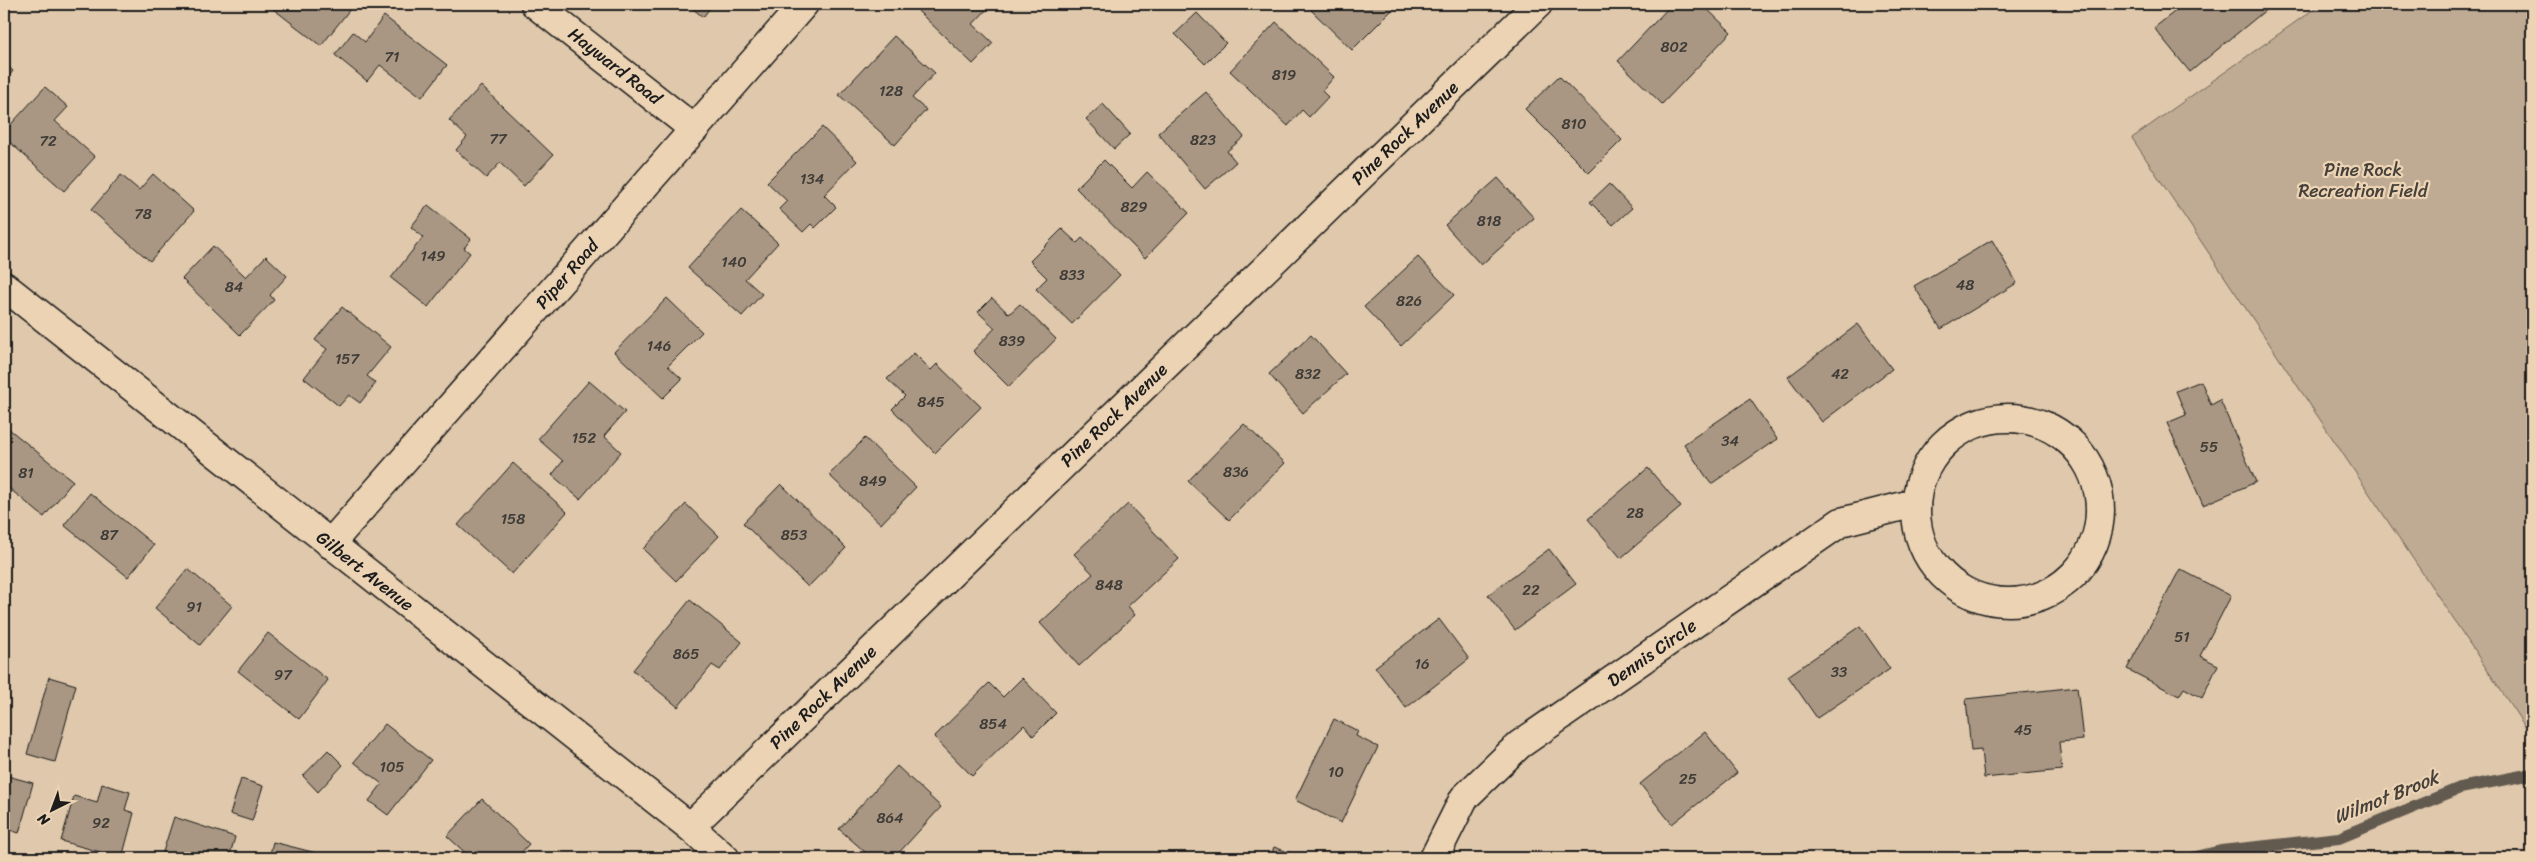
<svg xmlns="http://www.w3.org/2000/svg" width="2536" height="862" viewBox="0 0 2536 862" font-family="Sriracha,sans-serif">
  <style>
    .green { fill: #bfab93; stroke: #6e6458 }
    .lines { fill: none; stroke-linecap: round; stroke-linejoin: round }
    .stream { stroke: #635a50; stroke-width: 12 }
    .building { fill: #a99783; stroke: #1c1c1c }
    .street-casing { stroke: #1c1c1c; stroke-width: 31 }
    .secondary-casing { stroke: #1c1c1c; stroke-width: 31 }
    .street { stroke: #ecd3b4; stroke-width: 28 }
    .secondary { stroke: #ecd3b4; stroke-width: 28 }
    .labels { text-anchor: middle; dominant-baseline: central; stroke-width: 4.5; stroke-linejoin: round; paint-order: stroke }
    .number-label { font-size: 15px; fill: #3f3b36 }
    .street-label { font-size: 18px; fill: #1c1c1c; stroke: #ecd3b4 }
    .park-label { font-size: 18px; fill: #45403a; stroke: #ecd3b4 }
    .water-label { font-size: 19px; font-style: italic; fill: #45403a; stroke: #ecd3b4 }
  </style>
  <rect width="100%" height="100%" fill="#dfc8ab"/>
  <filter id="ink" filterUnits="userSpaceOnUse"><feTurbulence type="fractalNoise" baseFrequency=".02" numOctaves="2"/><feDisplacementMap in="SourceGraphic" scale="10" xChannelSelector="R" yChannelSelector="G"/><feConvolveMatrix kernelMatrix="1 2 1 2 8 2 1 2 1" color-interpolation-filters="sRGB"/></filter>
  <g filter="url(#ink)">
    <path class="green" d="M2321 4H2532V737L2132 138Z"/>
    <g class="lines">
      <path class="stream" d="M2192 858 2221 851 2339 838 2460 788 2532 774"/>
    </g>
    <g class="building">
      <path d="M267 4H354L321 46Z"/>
      <path d="M687 4H713L703 17Z"/>
      <path d="M924 4H992L973 24 993 43 973 64 918 11Z"/>
      <path d="M1317 4H1398L1352 50 1311 10Z"/>
      <path d="M1672 4H1702L1731 32 1662 104 1618 61Z"/>
      <path d="M2184 4H2273L2190 72 2154 28Z"/>
      <path d="M1197 13 1226 43 1205 64 1175 34Z"/>
      <path d="M384 16 447 65 422 97 380 65 367 81 335 55 353 32 365 42Z"/>
      <path d="M1276 22 1334 77 1322 91 1328 97 1309 117 1302 110 1288 126 1230 71Z"/>
      <path d="M894 36 935 73 912 98 926 110 895 145 839 95Z"/>
      <path d="M4 63 13 71 4 82Z"/>
      <path d="M1559 76 1622 140 1589 173 1525 109Z"/>
      <path d="M481 86 553 155 524 186 500 163 486 178 456 150 467 137 449 120Z"/>
      <path d="M45 87 68 107 55 121 95 157 64 191 4 137V132Z"/>
      <path d="M1206 92 1244 137 1227 151 1236 162 1205 189 1158 133Z"/>
      <path d="M1103 104 1130 134 1114 149 1086 119Z"/>
      <path d="M822 127 857 161 824 195 836 207 815 228 811 224 803 232 779 209 787 201 767 182Z"/>
      <path d="M1104 160 1132 188 1147 172 1189 213 1145 258 1076 188Z"/>
      <path d="M153 174 194 211 150 261 91 210 121 175 139 190Z"/>
      <path d="M1498 178 1534 218 1481 265 1445 225Z"/>
      <path d="M1609 184 1632 208 1613 225 1590 202Z"/>
      <path d="M428 205 471 239 464 248 470 253 428 307 391 278 423 237 411 227Z"/>
      <path d="M741 210 778 243 745 279 762 294 742 316 688 268Z"/>
      <path d="M1062 229 1077 243 1082 238 1120 275 1072 324 1036 289 1047 278 1030 261Z"/>
      <path d="M1992 240 2017 283 1941 329 1914 286Z"/>
      <path d="M213 246 246 277 266 256 287 276 270 295 274 300 240 335 182 279Z"/>
      <path d="M1418 257 1454 295 1401 346 1364 307Z"/>
      <path d="M667 298 702 332 668 366 682 379 663 398 614 352Z"/>
      <path d="M992 298 1009 314 1020 304 1056 339 1009 387 973 351 995 328 978 312Z"/>
      <path d="M342 307 391 347 367 376 376 383 360 403 349 395 339 406 304 378 327 349 315 340Z"/>
      <path d="M1858 324 1892 369 1822 422 1788 377Z"/>
      <path d="M1311 335 1346 374 1303 413 1269 374Z"/>
      <path d="M914 353 931 370 937 364 981 407 935 453 892 409 905 396 887 379Z"/>
      <path d="M589 381 625 412 604 436 621 452 580 499 552 475 563 461 538 439Z"/>
      <path d="M2201 381 2211 405 2220 400 2256 482 2203 505 2167 423 2186 415 2176 391Z"/>
      <path d="M1750 399 1777 439 1711 484 1684 444Z"/>
      <path d="M1244 424 1285 463 1229 520 1188 481Z"/>
      <path d="M9 429 73 481 44 517 4 484V435Z"/>
      <path d="M865 438 916 487 881 524 829 475Z"/>
      <path d="M513 463 567 512 512 574 458 525Z"/>
      <path d="M1648 468 1681 507 1621 558 1588 519Z"/>
      <path d="M781 484 846 548 808 587 743 523Z"/>
      <path d="M90 493 154 545 128 577 64 525Z"/>
      <path d="M686 504 719 536 676 581 643 549Z"/>
      <path d="M1128 504 1179 559 1128 606 1135 615 1079 666 1040 623 1093 574 1074 554Z"/>
      <path d="M1549 549 1576 584 1515 630 1488 595Z"/>
      <path d="M188 569 232 606 200 645 155 608Z"/>
      <path d="M2180 569 2231 596 2200 656 2218 665 2202 698 2184 688 2179 696 2127 669Z"/>
      <path d="M690 600 742 642 720 670 712 665 678 707 633 670Z"/>
      <path d="M1439 619 1469 659 1406 708 1375 667Z"/>
      <path d="M1860 626 1890 669 1817 718 1788 676Z"/>
      <path d="M268 633 328 680 299 719 238 671Z"/>
      <path d="M49 677 76 685 55 762 27 754Z"/>
      <path d="M1022 678 1056 713 1033 736 1024 725 972 776 934 737 989 683 1003 697Z"/>
      <path d="M2077 687 2083 740 2059 742 2062 770 1984 778 1981 750 1971 751 1966 699Z"/>
      <path d="M1334 719 1358 731 1356 736 1378 747 1341 823 1295 800Z"/>
      <path d="M385 724 431 760 388 815 369 801 382 784 354 762Z"/>
      <path d="M1705 732 1737 773 1672 824 1640 784Z"/>
      <path d="M328 750 343 765 318 792 303 776Z"/>
      <path d="M897 766 941 807 894 858H872L839 829Z"/>
      <path d="M4 775 33 783 19 833 4 828Z"/>
      <path d="M241 779 263 786 252 821 230 814Z"/>
      <path d="M102 784 130 792 125 810 134 813 122 858 61 841 74 796 97 803Z"/>
      <path d="M482 799 529 844 516 858H471L447 836Z"/>
      <path d="M174 817 235 837 229 858H161Z"/>
      <path d="M273 842 336 858H269Z"/>
      <path d="M1274 847 1305 858H1270Z"/>
    </g>
    <g class="lines">
      <defs>
        <g id="street">
          <path d="M535 4 694 129"/>
          <circle cx="2008" cy="510" r="92"/>
          <path d="M330 544 804 4"/>
          <path d="M1434 858 1464 798 1519 745 1841 522 1915 503"/>
        </g>
        <g id="secondary">
          <path d="M4 286 690 827 725 858"/>
          <path d="M690 827 1538 4"/>
        </g>
      </defs>
      <use href="#street" class="street-casing"/>
      <use href="#secondary" class="secondary-casing"/>
      <use href="#street" class="street"/>
      <use href="#secondary" class="secondary"/>
    </g>
  </g>
  <g class="labels">
    <g class="number-label">
      <text x="1674" y="47">802</text>
      <text x="392" y="57">71</text>
      <text x="1284" y="75">819</text>
      <text x="891" y="91">128</text>
      <text x="1574" y="124">810</text>
      <text x="498" y="139">77</text>
      <text x="1203" y="140">823</text>
      <text x="48" y="141">72</text>
      <text x="812" y="179">134</text>
      <text x="1134" y="207">829</text>
      <text x="143" y="214">78</text>
      <text x="1489" y="221">818</text>
      <text x="433" y="256">149</text>
      <text x="734" y="262">140</text>
      <text x="1072" y="275">833</text>
      <text x="1965" y="285">48</text>
      <text x="234" y="287">84</text>
      <text x="1409" y="301">826</text>
      <text x="1012" y="341">839</text>
      <text x="659" y="346">146</text>
      <text x="347" y="359">157</text>
      <text x="1308" y="374">832</text>
      <text x="1840" y="374">42</text>
      <text x="931" y="402">845</text>
      <text x="584" y="438">152</text>
      <text x="1730" y="441">34</text>
      <text x="2209" y="447">55</text>
      <text x="1236" y="472">836</text>
      <text x="26" y="473">81</text>
      <text x="873" y="481">849</text>
      <text x="1635" y="513">28</text>
      <text x="513" y="519">158</text>
      <text x="109" y="535">87</text>
      <text x="794" y="535">853</text>
      <text x="1109" y="585">848</text>
      <text x="1531" y="590">22</text>
      <text x="194" y="607">91</text>
      <text x="2182" y="637">51</text>
      <text x="686" y="654">865</text>
      <text x="1422" y="664">16</text>
      <text x="1839" y="672">33</text>
      <text x="283" y="675">97</text>
      <text x="993" y="724">854</text>
      <text x="2023" y="730">45</text>
      <text x="392" y="767">105</text>
      <text x="1336" y="772">10</text>
      <text x="1688" y="779">25</text>
      <text x="890" y="818">864</text>
      <text x="101" y="823">92</text>
    </g>
    <g class="street-label">
      <text transform="translate(615 66) rotate(38)">Hayward Road</text>
      <text transform="translate(1405 133) rotate(-44)">Pine Rock Avenue</text>
      <text transform="translate(567 274) rotate(-49)">Piper Road</text>
      <text transform="translate(1114 415) rotate(-44)">Pine Rock Avenue</text>
      <text transform="translate(365 571) rotate(38)">Gilbert Avenue</text>
      <text transform="translate(1652 653) rotate(-35)">Dennis Circle</text>
      <text transform="translate(823 697) rotate(-44)">Pine Rock Avenue</text>
    </g>
    <g class="park-label">
      <text x="2363" y="170">Pine Rock<tspan x="2363" dy="21">Recreation Field</tspan></text>
    </g>
    <g class="water-label">
      <text transform="translate(2386 797) rotate(-22)">Wilmot Brook</text>
    </g>
  </g>
  <rect width="2536" height="862" fill="none" stroke="#ecd3b4" stroke-width="20"/>
  <rect x="10" y="10" width="2516" height="842" fill="none" stroke="#1c1c1c" stroke-width="2" filter="url(#ink)"/>
  <g transform="translate(52 810) rotate(222)" stroke="#ecd3b4" stroke-width="4" paint-order="stroke">
  <path d="M0-4L9 19L0 12L-9 19Z" fill="#1c1c1c"/>
  <text y="-8" font-size="14" font-weight="bold" text-anchor="middle" fill="#1c1c1c">N</text>
  </g>
</svg>
